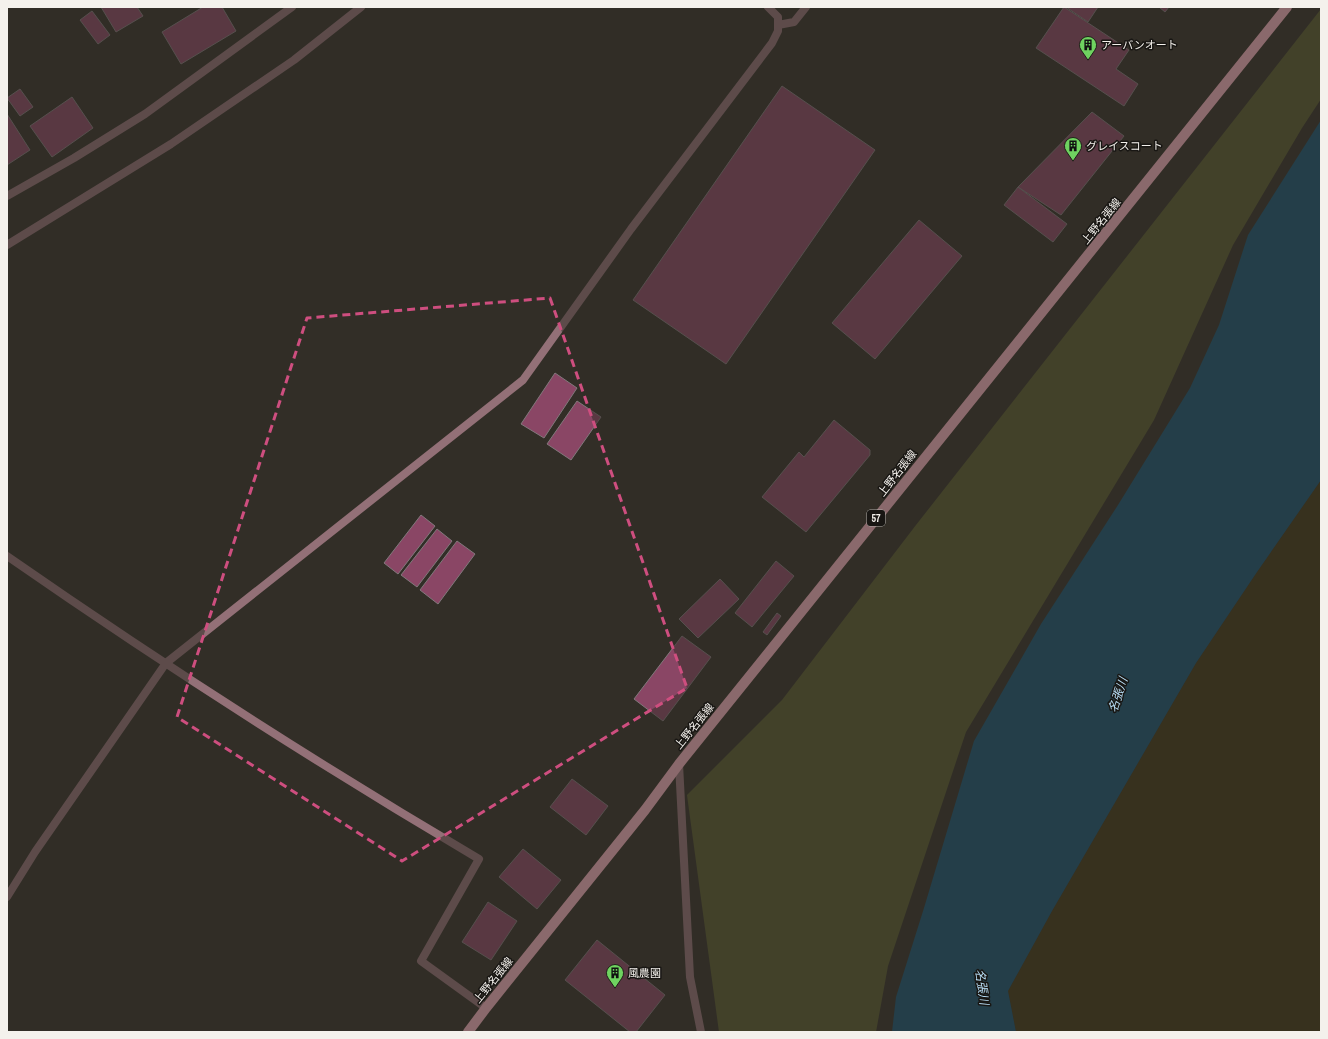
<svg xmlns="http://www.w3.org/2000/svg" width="1328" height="1039" viewBox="0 0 1328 1039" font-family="'Archivo Narrow','Noto Sans JP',sans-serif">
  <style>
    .green { fill: #575a2e }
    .sand { fill: #3e3616 }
    .water { fill: #165373 }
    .building { fill: #8a4665; stroke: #82787c }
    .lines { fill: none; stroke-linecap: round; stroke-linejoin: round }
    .lane { stroke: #937077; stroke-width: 8 }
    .street { stroke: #937077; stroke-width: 8 }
    .primary { stroke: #f7b1c0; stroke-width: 10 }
    .marked { fill: none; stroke: #ce4e7f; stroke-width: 3; stroke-dasharray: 8 5; stroke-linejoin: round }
    .labels { text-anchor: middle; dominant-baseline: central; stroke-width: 3; stroke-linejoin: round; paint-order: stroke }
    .shield { fill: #181613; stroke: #b2afab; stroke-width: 1 }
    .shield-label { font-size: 10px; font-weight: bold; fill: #f4f1ec }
    .poi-label { font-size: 11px; fill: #f4f1ec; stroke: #181613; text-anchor: start }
    .street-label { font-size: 11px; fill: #f4f1ec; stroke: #181613 }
    .water-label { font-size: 12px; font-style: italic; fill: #b6dcf4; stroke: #181613 }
  </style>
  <rect width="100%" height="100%" fill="#322e27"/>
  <path class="green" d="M1321 9V99L1302 128 1233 245 1154 420 966 732 888 966 876 1032H719L687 795 782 700 916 525Z"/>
  <path class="sand" d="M1321 480V1032H1016L1008 991 1052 911 1196 663 1257 572Z"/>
  <path class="water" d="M1321 120V480L1257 572 1196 663 1052 911 1008 991 1016 1032H892L896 997 924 908 974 741 1041 624 1118 505 1190 388 1219 325 1248 235Z"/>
  <g class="building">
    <path d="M101 7H137L143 16 116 32Z"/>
    <path d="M203 7H222L236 31 181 64 162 32Z"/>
    <path d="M1064 7 1129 50 1116 69 1138 84 1124 106 1036 48Z"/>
    <path d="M1066 7H1098L1088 22Z"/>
    <path d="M1159 7H1169L1165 12Z"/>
    <path d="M92 11 110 35 98 44 80 20Z"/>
    <path d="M782 86 875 150 726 364 633 300Z"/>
    <path d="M20 89 33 107 20 116 7 98Z"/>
    <path d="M72 97 93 128 52 157 30 126Z"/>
    <path d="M1092 112 1124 136 1061 215 1018 187Z"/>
    <path d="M7 114 30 150 7 165Z"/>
    <path d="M1018 187 1067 224 1053 242 1004 205Z"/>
    <path d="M919 220 962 256 875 359 832 323Z"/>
    <path d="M555 373 577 388 544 438 521 424Z"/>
    <path d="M577 401 601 417 571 460 547 444Z"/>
    <path d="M834 420 870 450V455L806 532 762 497 799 452 804 457Z"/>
    <path d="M421 515 435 526 398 574 384 563Z"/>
    <path d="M437 529 452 541 417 587 401 575Z"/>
    <path d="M457 541 475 554 438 604 420 590Z"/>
    <path d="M776 561 794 576 752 627 735 613Z"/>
    <path d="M720 579 739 599 698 638 679 619Z"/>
    <path d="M777 613 781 616 767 635 763 632Z"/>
    <path d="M682 636 711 657 663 721 634 699Z"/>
    <path d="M572 779 608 806 586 835 550 807Z"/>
    <path d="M523 849 561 880 537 909 499 877Z"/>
    <path d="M488 902 517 921 491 960 462 942Z"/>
    <path d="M597 940 665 995 636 1032H630L565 980Z"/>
  </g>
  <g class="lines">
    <path class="lane" d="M778 25 794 22 806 7"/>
    <g class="street">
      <path d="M7 196 74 158 145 114 292 7"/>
      <path d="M7 245 171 144 294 60 361 7"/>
      <path d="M7 556C161 663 318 764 479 859L421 961 486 1008"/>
      <path d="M679 764 690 977 701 1032"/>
      <path d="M7 897 35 852 166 663 523 380 631 229 772 43 778 31V17L768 7"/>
    </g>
    <path class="primary" d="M468 1032 486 1008 645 810 679 764 1287 7"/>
  </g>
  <path d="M0 0H1328V1039H0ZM550 298 687 688 402 861 177 717 307 318Z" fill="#322e27" fill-opacity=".55" fill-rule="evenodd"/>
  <path class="marked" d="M550 298 687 688 402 861 177 717 307 318Z"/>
  <defs>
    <symbol id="building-pin" viewBox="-11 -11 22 30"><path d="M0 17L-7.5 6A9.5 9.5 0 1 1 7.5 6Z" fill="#6fd360" stroke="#181613"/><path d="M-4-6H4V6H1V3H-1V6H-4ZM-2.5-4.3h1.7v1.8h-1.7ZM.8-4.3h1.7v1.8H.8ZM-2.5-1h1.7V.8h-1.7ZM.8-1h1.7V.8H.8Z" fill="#111"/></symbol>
  </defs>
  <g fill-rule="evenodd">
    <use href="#building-pin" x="1078" y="35" width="20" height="27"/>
    <use href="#building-pin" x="1063" y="136" width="20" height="27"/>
    <use href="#building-pin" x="605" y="963" width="20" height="27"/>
  </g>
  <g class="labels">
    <rect class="shield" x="867" y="510" width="18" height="16" rx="3"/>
    <g class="shield-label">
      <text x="876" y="518">57</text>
    </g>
    <g class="poi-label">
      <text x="1101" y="45">アーバンオート</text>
      <text x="1086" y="146">グレイスコート</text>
      <text x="628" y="973">風農園</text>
    </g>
    <g class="street-label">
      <text transform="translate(1101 221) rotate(-51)">上野名張線</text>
      <text transform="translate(897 473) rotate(-52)">上野名張線</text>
      <text transform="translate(694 726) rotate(-51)">上野名張線</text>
      <text transform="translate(493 980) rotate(-51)">上野名張線</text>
    </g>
    <g class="water-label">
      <text transform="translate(1118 695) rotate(-72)">名張川</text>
      <text transform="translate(982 987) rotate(82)">名張川</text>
    </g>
  </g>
  <rect width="1328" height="1039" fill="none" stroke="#f4f1ec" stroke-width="16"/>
</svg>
